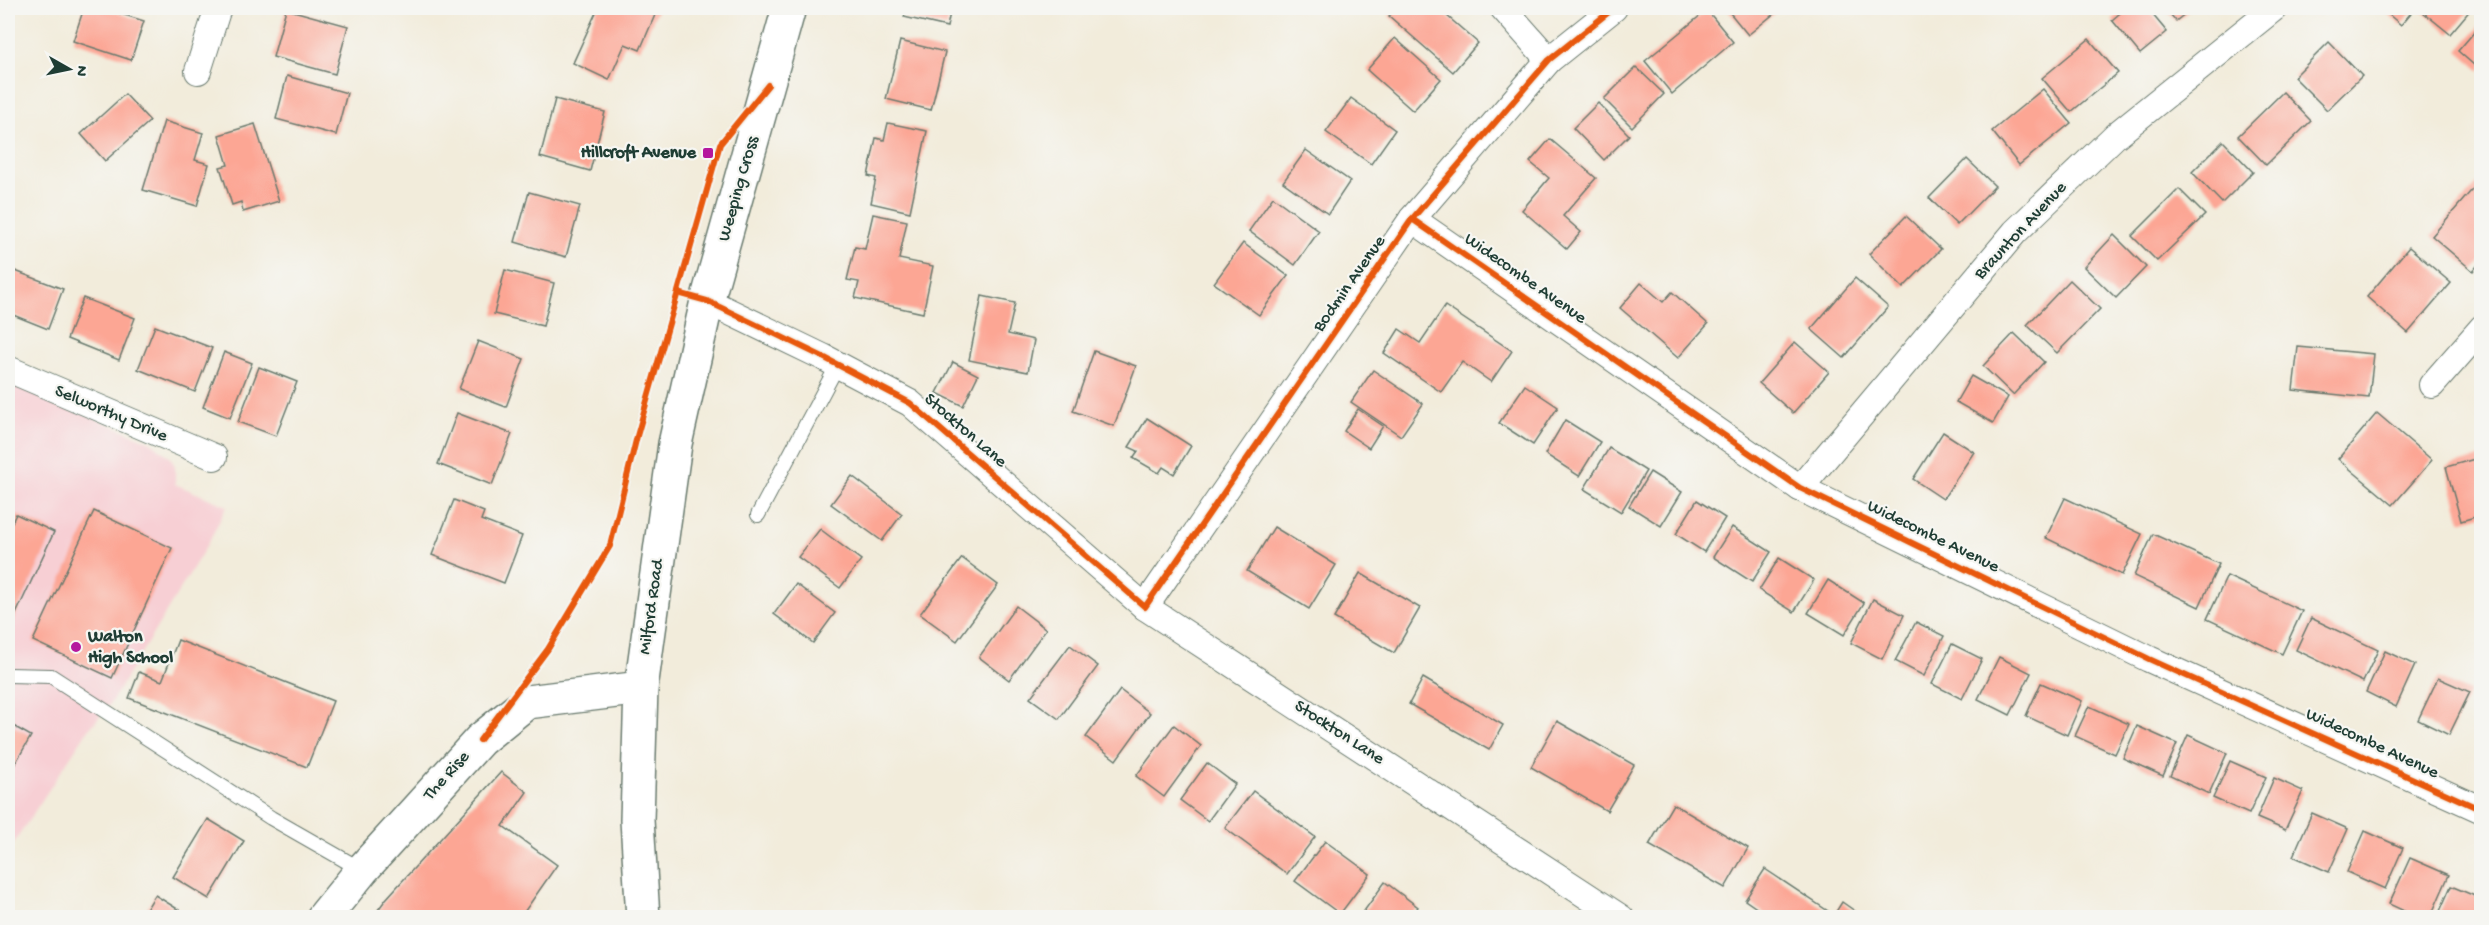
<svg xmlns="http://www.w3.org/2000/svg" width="2489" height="925" viewBox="0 0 2489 925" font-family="'Gochi Hand',sans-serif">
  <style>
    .built { fill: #f7cfd4 }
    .building { fill: #fca694 }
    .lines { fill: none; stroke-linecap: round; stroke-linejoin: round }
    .service-casing { stroke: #697a6e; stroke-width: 16 }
    .minor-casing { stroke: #697a6e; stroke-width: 28 }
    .tertiary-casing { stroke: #697a6e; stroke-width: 36 }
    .trunk-casing { stroke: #697a6e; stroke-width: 36 }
    .service { stroke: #fff; stroke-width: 14 }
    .minor { stroke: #fff; stroke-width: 26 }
    .tertiary { stroke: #fff; stroke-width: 33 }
    .trunk { stroke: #fff; stroke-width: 33 }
    .cycleway-casing { stroke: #f6f6f2; stroke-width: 10 }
    .cycleway { stroke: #e8590c; stroke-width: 6 }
    .poi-dot { fill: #b5179e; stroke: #f6f6f2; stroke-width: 2 }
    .labels { text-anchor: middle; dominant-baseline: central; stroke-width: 4.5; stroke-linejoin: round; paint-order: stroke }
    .poi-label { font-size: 18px; font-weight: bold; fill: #1f3d34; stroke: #f6f6f2; text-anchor: end }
    .street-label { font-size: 18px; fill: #1f3d34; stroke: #f6f6f2 }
  </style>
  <rect width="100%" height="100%" fill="#f6f6f2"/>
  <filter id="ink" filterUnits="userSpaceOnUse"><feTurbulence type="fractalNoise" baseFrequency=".0167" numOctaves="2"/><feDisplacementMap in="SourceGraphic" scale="12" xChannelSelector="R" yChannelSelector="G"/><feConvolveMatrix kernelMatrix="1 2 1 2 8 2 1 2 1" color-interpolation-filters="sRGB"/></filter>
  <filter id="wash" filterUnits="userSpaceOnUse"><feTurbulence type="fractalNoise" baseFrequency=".008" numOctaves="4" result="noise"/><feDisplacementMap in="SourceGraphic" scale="24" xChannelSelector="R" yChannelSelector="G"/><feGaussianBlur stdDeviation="1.35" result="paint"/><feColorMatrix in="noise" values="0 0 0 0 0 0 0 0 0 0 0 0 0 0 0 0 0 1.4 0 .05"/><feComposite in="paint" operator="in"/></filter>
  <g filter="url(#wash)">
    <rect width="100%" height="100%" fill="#f2ecdb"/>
    <path class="built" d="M8 382 151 442 170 457 175 466V484L227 506 207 545 112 701 86 733 8 852Z"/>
    <g id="blocks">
      <g class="building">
        <path d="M84 8H102L144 21 131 60 73 41Z"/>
        <path d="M598 8H658L640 50 625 44 609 80 573 63Z"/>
        <path d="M907 8H951L947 27 904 17Z"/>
        <path d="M1397 8H1438L1478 43 1453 72 1389 16Z"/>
        <path d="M1726 8H1781L1748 35Z"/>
        <path d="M2126 8H2147L2167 32 2140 54 2112 20Z"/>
        <path d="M2165 8H2192L2176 21Z"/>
        <path d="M2381 8H2415L2401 25Z"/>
        <path d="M2418 8H2472L2450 34Z"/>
        <path d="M286 9 348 26 335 74 273 57Z"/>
        <path d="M1707 10 1733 42 1672 94 1645 61Z"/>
        <path d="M2482 23V72L2458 51Z"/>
        <path d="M1395 38 1441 79 1413 111 1367 70Z"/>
        <path d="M2089 39 2118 73 2071 112 2042 78Z"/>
        <path d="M900 41 945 52 931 110 886 99Z"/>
        <path d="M2329 42 2362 76 2327 110 2294 77Z"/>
        <path d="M1636 67 1664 94 1632 127 1604 99Z"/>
        <path d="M287 76 347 93 336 135 276 119Z"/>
        <path d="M2043 89 2071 123 2019 165 1992 131Z"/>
        <path d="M2283 92 2311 121 2266 165 2238 136Z"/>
        <path d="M125 94 150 121 105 161 81 134Z"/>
        <path d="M1351 98 1395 130 1371 164 1326 132Z"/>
        <path d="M555 99 605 112 590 171 540 157Z"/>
        <path d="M1598 103 1629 135 1604 160 1573 128Z"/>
        <path d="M164 121 203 133 195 160 209 164 197 206 143 190Z"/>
        <path d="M888 123 927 131 910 212 871 203 876 178 868 176 876 138 884 140Z"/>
        <path d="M255 124 279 201 243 212 241 202 232 205 220 167 228 165 219 135Z"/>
        <path d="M1550 139 1596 178 1563 216 1581 232 1567 249 1522 210 1549 178 1530 162Z"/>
        <path d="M2223 141 2253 172 2222 203 2192 172Z"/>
        <path d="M1306 150 1350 181 1328 214 1283 182Z"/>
        <path d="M1967 159 1995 186 1957 225 1929 198Z"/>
        <path d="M2477 184 2482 188V260L2473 271 2432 236Z"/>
        <path d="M2179 189 2205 215 2157 261 2132 236Z"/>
        <path d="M529 192 580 206 566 257 515 242Z"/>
        <path d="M1273 197 1319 231 1295 265 1249 231Z"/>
        <path d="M873 214 907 221 899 259 933 266 923 313 855 298 859 282 847 280 855 247 865 249Z"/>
        <path d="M1906 216 1941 249 1903 288 1869 254Z"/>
        <path d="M2114 235 2146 267 2116 298 2084 267Z"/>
        <path d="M1243 243 1288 276 1259 315 1214 283Z"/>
        <path d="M2409 247 2451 283 2408 333 2367 297Z"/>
        <path d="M10 269 63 289 48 329 8 313V277Z"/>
        <path d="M505 270 554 283 543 326 494 314Z"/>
        <path d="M1855 278 1888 307 1844 358 1811 329Z"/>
        <path d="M2070 280 2100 309 2057 353 2027 325Z"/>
        <path d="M1641 283 1663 302 1672 292 1708 324 1678 358 1620 308Z"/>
        <path d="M982 296 1015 303 1008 334 1034 340 1028 372 969 360Z"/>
        <path d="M83 298 135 318 119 360 67 339Z"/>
        <path d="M1445 306 1512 351 1491 382 1462 362 1441 392 1384 353 1399 329 1420 343Z"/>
        <path d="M155 326 212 348 195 392 138 369Z"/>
        <path d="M2014 333 2044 362 2013 395 1983 366Z"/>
        <path d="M478 341 524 359 506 407 459 389Z"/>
        <path d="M1795 342 1829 372 1793 413 1759 383Z"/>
        <path d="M2298 347 2374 354 2369 398 2293 390Z"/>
        <path d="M1094 351 1136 366 1114 426 1073 411Z"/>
        <path d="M224 352 252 363 230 418 203 407Z"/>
        <path d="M953 362 978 375 963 406 937 393Z"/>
        <path d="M259 367 297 382 276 436 238 422Z"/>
        <path d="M1373 370 1423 404 1401 436 1351 402Z"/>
        <path d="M1971 376 2008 397 1993 423 1956 402Z"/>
        <path d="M1525 385 1558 407 1533 445 1499 423Z"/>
        <path d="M1358 409 1383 426 1369 448 1344 431Z"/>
        <path d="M457 413 512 434 492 485 438 464Z"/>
        <path d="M2377 413 2432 460 2393 505 2338 459Z"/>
        <path d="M1147 418 1191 446 1174 474 1163 467 1159 473 1133 458 1138 451 1129 447Z"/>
        <path d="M1565 420 1600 442 1579 476 1545 454Z"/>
        <path d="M1943 432 1974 452 1943 499 1913 479Z"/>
        <path d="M1609 448 1646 471 1621 512 1584 489Z"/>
        <path d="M2482 457V515L2461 521 2446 467Z"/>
        <path d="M1650 472 1682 492 1661 526 1629 506Z"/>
        <path d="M852 476 902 514 882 541 831 504Z"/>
        <path d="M2065 498 2142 534 2122 575 2046 538Z"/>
        <path d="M454 500 484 512 481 520 522 536 504 583 432 555Z"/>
        <path d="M1697 500 1725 518 1704 552 1676 534Z"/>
        <path d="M94 511 172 548 112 678 33 641Z"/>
        <path d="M16 514 54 532 10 627 8 625V531Z"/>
        <path d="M1274 527 1336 565 1309 609 1247 571Z"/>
        <path d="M1732 527 1771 552 1752 582 1713 557Z"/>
        <path d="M820 529 861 560 840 588 798 557Z"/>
        <path d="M2153 534 2219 564 2199 607 2134 576Z"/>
        <path d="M962 558 998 585 957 641 920 614Z"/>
        <path d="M1779 558 1814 580 1794 612 1759 590Z"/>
        <path d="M1360 573 1420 608 1394 653 1334 618Z"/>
        <path d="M2227 576 2302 611 2282 654 2207 619Z"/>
        <path d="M1828 580 1864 603 1844 635 1808 613Z"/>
        <path d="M796 584 835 613 813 643 774 614Z"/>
        <path d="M1873 599 1904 615 1882 659 1851 643Z"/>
        <path d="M1016 606 1046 629 1009 680 979 657Z"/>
        <path d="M2311 618 2378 650 2363 682 2296 650Z"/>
        <path d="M1916 622 1944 636 1924 676 1895 661Z"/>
        <path d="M178 640 333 701 307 767 129 698 139 672 162 681Z"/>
        <path d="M1952 644 1982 659 1962 699 1932 684Z"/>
        <path d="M1070 645 1098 666 1059 719 1030 698Z"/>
        <path d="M2385 651 2415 665 2396 707 2366 692Z"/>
        <path d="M1999 657 2031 673 2010 715 1978 699Z"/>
        <path d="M1423 678 1503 725 1489 750 1409 704Z"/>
        <path d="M2438 678 2470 692 2449 735 2418 720Z"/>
        <path d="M2041 683 2082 701 2067 735 2026 716Z"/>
        <path d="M1120 690 1150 713 1116 760 1086 737Z"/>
        <path d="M2089 706 2129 724 2115 754 2075 736Z"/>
        <path d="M1557 721 1634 765 1607 811 1531 767Z"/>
        <path d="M8 723 31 736 8 776Z"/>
        <path d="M1174 725 1201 746 1164 797 1136 776Z"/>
        <path d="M2137 726 2177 744 2163 776 2123 758Z"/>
        <path d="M2188 735 2227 753 2209 794 2170 776Z"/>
        <path d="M2230 761 2266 777 2249 814 2213 798Z"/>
        <path d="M1207 763 1235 784 1208 821 1180 800Z"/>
        <path d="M501 772 527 792 503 826 557 865 520 918H372L386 899Z"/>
        <path d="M2274 778 2303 791 2285 830 2257 818Z"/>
        <path d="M1253 791 1315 837 1287 874 1225 828Z"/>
        <path d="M1673 804 1748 848 1725 888 1649 845Z"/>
        <path d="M2312 813 2348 829 2329 872 2293 856Z"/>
        <path d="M208 819 244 841 209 899 173 877Z"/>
        <path d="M2365 831 2403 848 2385 889 2347 872Z"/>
        <path d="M1325 841 1370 874 1340 914 1295 881Z"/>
        <path d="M2410 858 2449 875 2430 918H2419L2389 904Z"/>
        <path d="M1765 869 1834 915 1842 902 1862 916 1771 918 1745 900Z"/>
        <path d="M1385 882 1418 907 1410 918H1359Z"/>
        <path d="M2451 886 2482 899 2478 918H2437Z"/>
        <path d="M155 895 192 918H141Z"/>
      </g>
    </g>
  </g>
  <g filter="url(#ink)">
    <use href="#blocks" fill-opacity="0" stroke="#697a6e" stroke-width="1.5"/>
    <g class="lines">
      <defs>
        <g id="service">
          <path d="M758 515 837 366"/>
          <path d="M8 675 51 676 271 818 362 870"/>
        </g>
        <g id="minor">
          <path d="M1503 8 1549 60"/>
          <path d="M198 71 218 8"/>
          <path d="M1412 219 1800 488 2149 659 2482 810"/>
          <path d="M707 301 823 357 910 403 1145 607 1621 918"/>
          <path d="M8 369 214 457"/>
          <path d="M2432 385 2482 328"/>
          <path d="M1800 488 2015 232 2115 136 2274 8"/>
          <path d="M1145 607 1412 219 1549 60 1614 8"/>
        </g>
        <path id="tertiary" d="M323 918 362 870 480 740 527 702 641 688"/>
        <path id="trunk" d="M643 918 637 820 641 688 675 444 707 301 789 8"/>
      </defs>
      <use href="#service" class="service-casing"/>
      <use href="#minor" class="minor-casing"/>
      <use href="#tertiary" class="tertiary-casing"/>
      <use href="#trunk" class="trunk-casing"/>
      <use href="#service" class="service"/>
      <use href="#minor" class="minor"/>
      <use href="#tertiary" class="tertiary"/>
      <use href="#trunk" class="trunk"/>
      <defs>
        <g id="cycleway">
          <path d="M1412 219 1800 488 2149 659 2482 810"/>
          <path d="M678 293 707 301 823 357 910 403 1145 607 1412 219 1549 60 1614 8"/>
          <path d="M480 740 548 649 610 546 637 436 720 144 768 85"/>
        </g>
      </defs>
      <use href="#cycleway" class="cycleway-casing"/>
      <use href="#cycleway" class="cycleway"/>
    </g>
  </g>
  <g class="poi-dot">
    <rect x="702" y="147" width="12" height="12" rx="3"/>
    <circle cx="76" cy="647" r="6"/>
  </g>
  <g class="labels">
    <g class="poi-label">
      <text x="696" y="153">Hillcroft Avenue</text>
      <text x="88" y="637" text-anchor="start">Walton<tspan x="88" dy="21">High School</tspan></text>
    </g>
    <g class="street-label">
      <text transform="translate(739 189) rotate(-74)">Weeping Cross</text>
      <text transform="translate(2021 231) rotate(-47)">Braunton Avenue</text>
      <text transform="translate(1525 279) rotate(35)">Widecombe Avenue</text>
      <text transform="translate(1350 284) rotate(-55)">Bodmin Avenue</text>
      <text transform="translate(111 414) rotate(23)">Selworthy Drive</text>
      <text transform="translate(965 431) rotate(41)">Stockton Lane</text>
      <text transform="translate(1933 537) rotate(26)">Widecombe Avenue</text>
      <text transform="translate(652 607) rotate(-82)">Milford Road</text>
      <text transform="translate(1339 733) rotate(33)">Stockton Lane</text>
      <text transform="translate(2372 744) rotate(25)">Widecombe Avenue</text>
      <text transform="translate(447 776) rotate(-48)">The Rise</text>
    </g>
  </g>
  <rect width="2489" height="925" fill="none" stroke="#f6f6f2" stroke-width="30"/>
  <g transform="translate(69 69) rotate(99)" stroke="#f6f6f2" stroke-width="4.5" paint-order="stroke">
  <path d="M0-4.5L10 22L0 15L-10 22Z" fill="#1f3d34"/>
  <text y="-9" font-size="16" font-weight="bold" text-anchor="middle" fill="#1f3d34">N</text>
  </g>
</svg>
